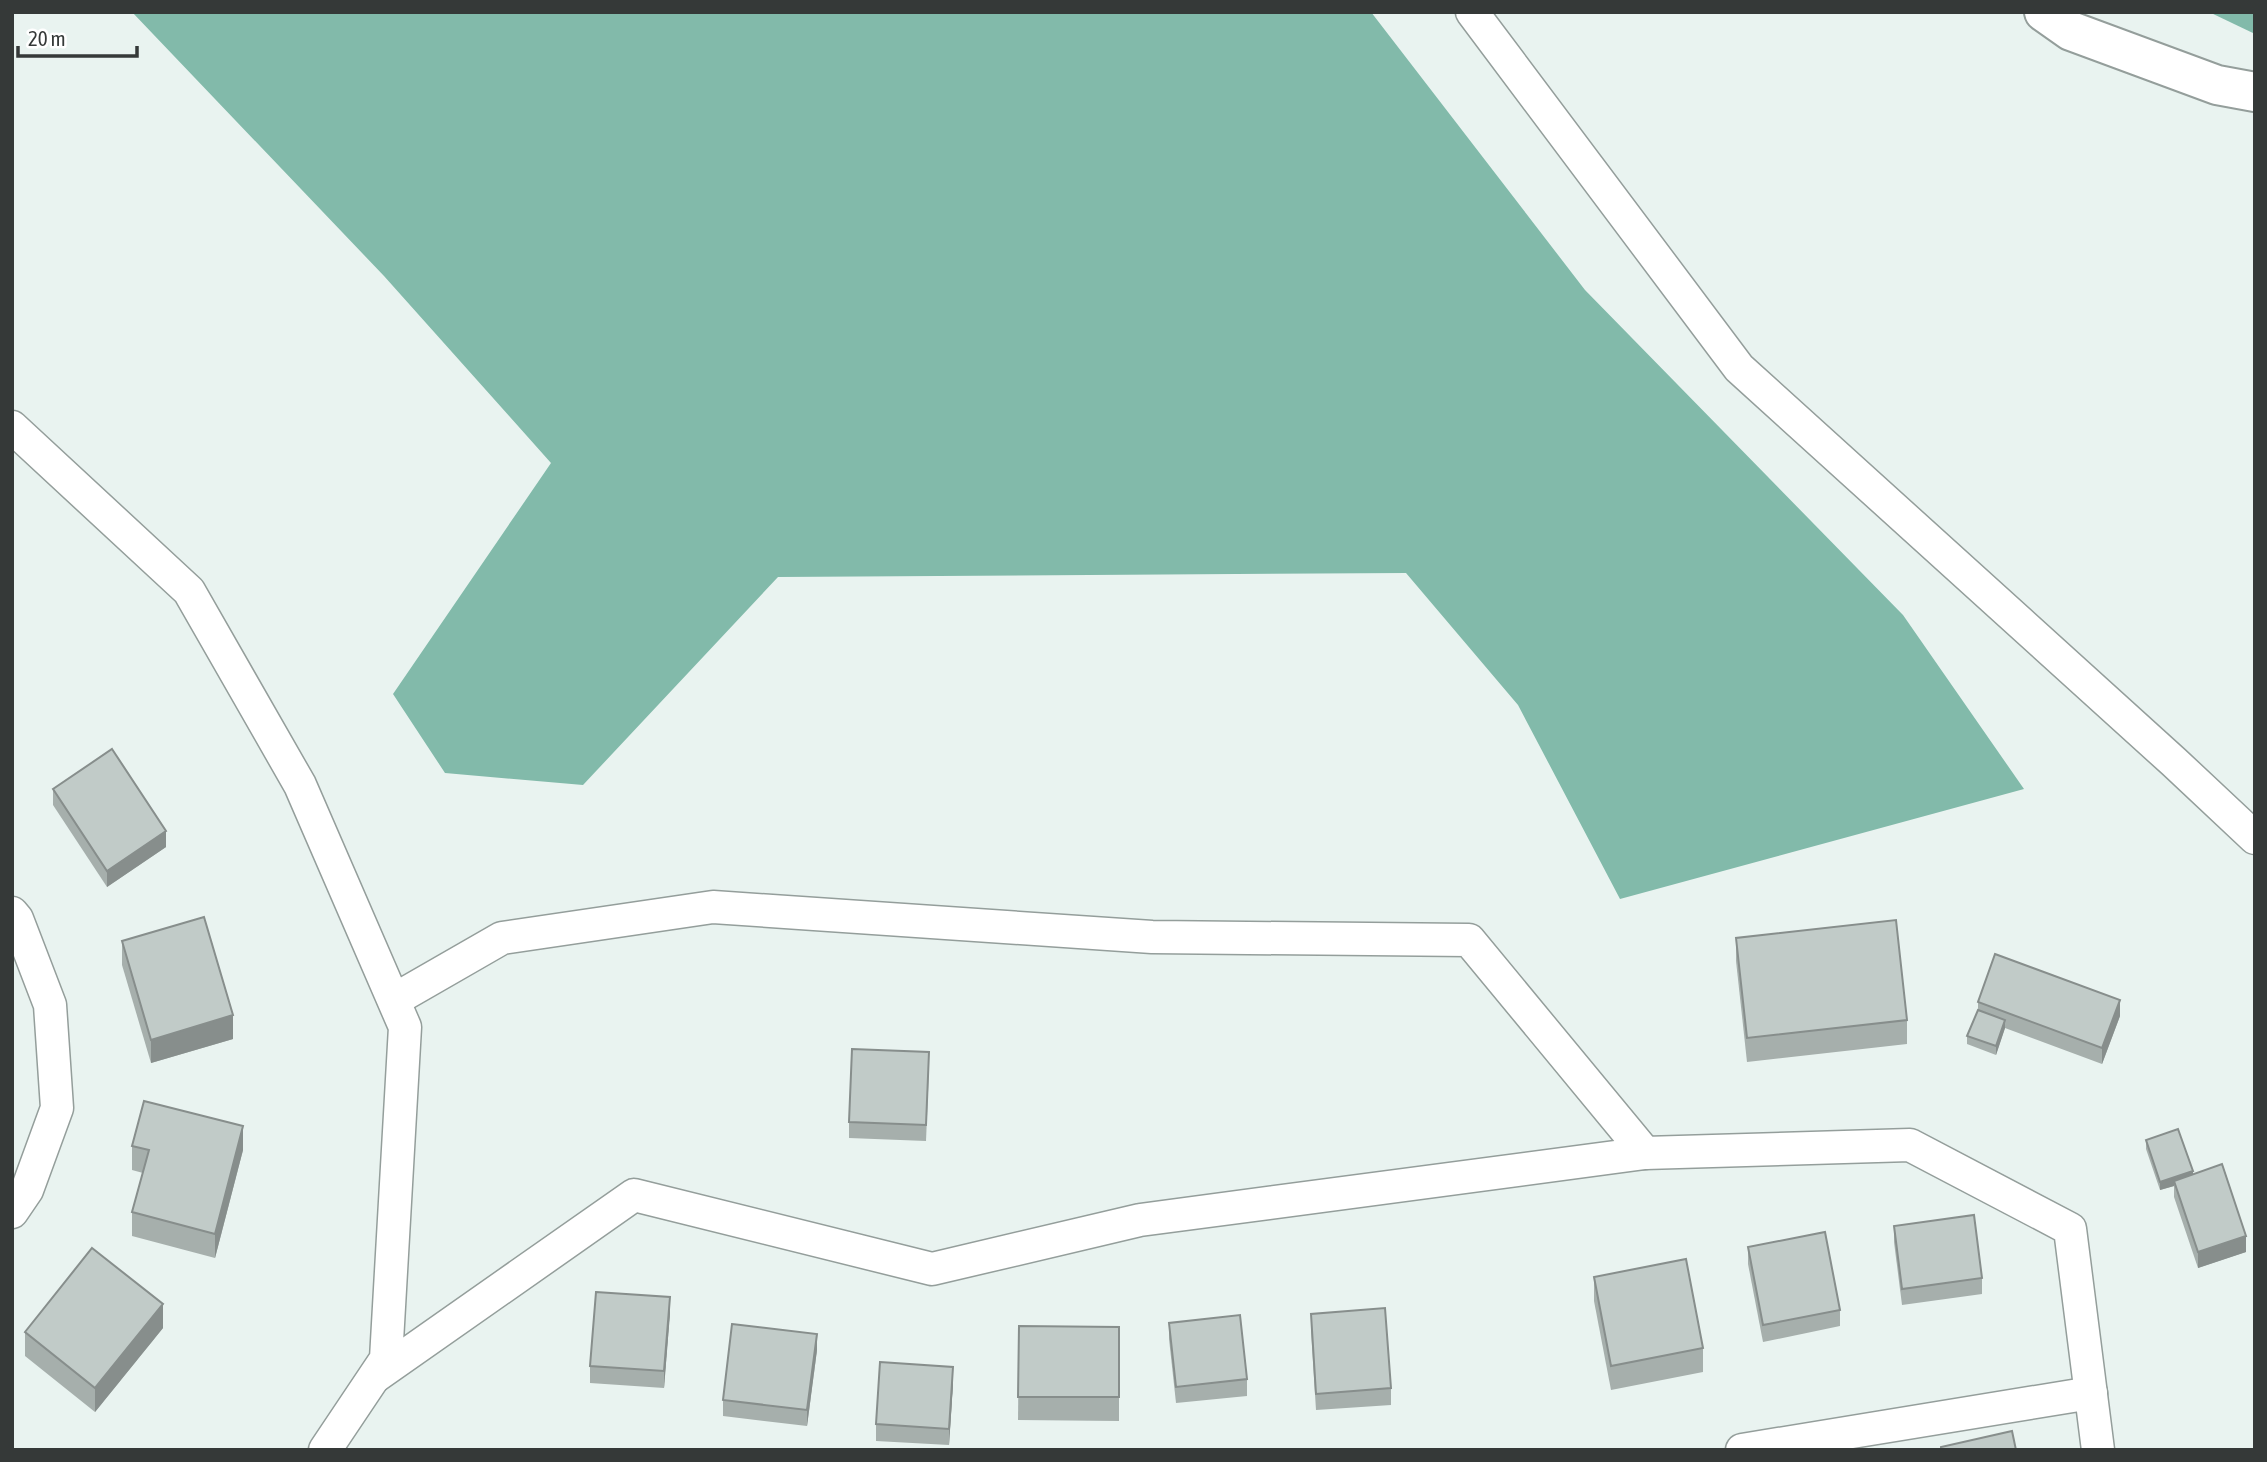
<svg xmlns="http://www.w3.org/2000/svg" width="2267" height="1462" viewBox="0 0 2267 1462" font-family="'Asap Condensed',sans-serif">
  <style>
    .forest { fill: #82baaa }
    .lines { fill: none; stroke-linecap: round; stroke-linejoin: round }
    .minor-casing { stroke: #949e9b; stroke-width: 35 }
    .primary-casing { stroke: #949e9b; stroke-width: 42 }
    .minor { stroke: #fff; stroke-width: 32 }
    .primary { stroke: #fff; stroke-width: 38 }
    .wall { fill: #a6afac }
    .shaded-wall { fill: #878e8c }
    .building { fill: #c1cbc8; stroke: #878e8c; stroke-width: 2 }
  </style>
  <rect width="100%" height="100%" fill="#e9f3f0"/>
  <g class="forest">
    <path d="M132 12H1371L1585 290 1903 615 2024 789 1620 899 1518 705 1406 573 778 577 583 785 445 773 393 694 551 463 384 276Z"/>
    <path d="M2209 12H2255V34Z"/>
  </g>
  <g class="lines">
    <defs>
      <g id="minor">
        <path d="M1472 12 1739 368 2174 762 2255 838"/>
        <path d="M12 427 189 591 300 785 405 1027 386 1359 325 1450"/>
        <path d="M12 913 17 919 50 1005 57 1108 27 1190 12 1212"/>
        <path d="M394 1000 502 938 713 907 1152 937 1469 940 1645 1153"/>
        <path d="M376 1376 634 1195 932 1269 1140 1220 1645 1153 1910 1145 2070 1229 2098 1450"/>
        <path d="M1742 1450 2091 1393"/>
      </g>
      <path id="primary" d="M2044 12 2071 31 2217 85 2255 92"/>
    </defs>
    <use href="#minor" class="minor-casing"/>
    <use href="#primary" class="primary-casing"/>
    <use href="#minor" class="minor"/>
    <use href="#primary" class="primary"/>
  </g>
  <g class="wall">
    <path d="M53 789 166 847 107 887 53 805Z"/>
    <path d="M1736 938 1907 1020V1044L1747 1062 1736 961Z"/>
    <path d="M122 941 233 1039 151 1063 122 965Z"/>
    <path d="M1978 1002 2120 1016 2102 1064 2005 1028 1996 1055 1967 1044V1036L1978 1010Z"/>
    <path d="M929 1068 926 1141 849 1138V1122Z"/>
    <path d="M2146 1140 2193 1174 2246 1252 2198 1268 2174 1197V1186L2160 1190 2146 1149Z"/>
    <path d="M132 1146 243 1150 215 1258 132 1236V1212L143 1173 132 1170Z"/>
    <path d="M1894 1226 1982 1278V1294L1902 1305 1894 1242Z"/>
    <path d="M1748 1247 1840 1310V1326L1763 1342 1748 1264Z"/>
    <path d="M1594 1277 1703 1348V1372L1611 1390 1594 1301Z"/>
    <path d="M670 1313 664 1388 590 1383V1366Z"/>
    <path d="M1311 1314 1391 1388V1405L1316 1410 1311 1330Z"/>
    <path d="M1169 1323 1247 1379V1396L1176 1403 1169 1339Z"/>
    <path d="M1019 1326 1119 1327V1421L1018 1420Z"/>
    <path d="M163 1328 95 1412 25 1356V1332Z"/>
    <path d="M817 1350 807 1426 723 1416V1400Z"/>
    <path d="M953 1384 949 1445 876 1441V1424Z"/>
  </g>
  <g class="shaded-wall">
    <path d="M166 831V847L107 887V871Z"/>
    <path d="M2120 1000V1016L2102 1064V1048Z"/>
    <path d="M233 1015V1039L151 1063V1040Z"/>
    <path d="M2005 1020V1028L1996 1055V1046Z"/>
    <path d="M243 1126V1150L215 1258V1234Z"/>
    <path d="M2193 1171V1179L2174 1181V1186L2160 1190V1182Z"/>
    <path d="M2246 1236V1252L2198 1268V1252Z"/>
    <path d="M670 1297V1313L664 1388V1371Z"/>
    <path d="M163 1304V1328L95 1412V1388Z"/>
    <path d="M817 1334V1350L807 1426V1410Z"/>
    <path d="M953 1367V1384L949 1445V1429Z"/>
  </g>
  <g class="building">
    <path d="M112 749 166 831 107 871 53 789Z"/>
    <path d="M204 917 233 1015 151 1040 122 941Z"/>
    <path d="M1896 920 1907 1020 1747 1038 1736 938Z"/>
    <path d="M1995 954 2120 1000 2102 1048 1978 1002Z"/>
    <path d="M1978 1010 2005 1020 1996 1046 1967 1036Z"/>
    <path d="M852 1049 929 1052 926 1125 849 1122Z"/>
    <path d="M144 1101 243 1126 215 1234 132 1212 149 1150 132 1146Z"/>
    <path d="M2178 1129 2193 1171 2160 1182 2146 1140Z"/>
    <path d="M2222 1164 2246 1236 2198 1252 2174 1181Z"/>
    <path d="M1974 1215 1982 1278 1902 1289 1894 1226Z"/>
    <path d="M1825 1232 1840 1310 1763 1325 1748 1247Z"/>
    <path d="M92 1248 163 1304 95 1388 25 1332Z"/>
    <path d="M1686 1259 1703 1348 1611 1366 1594 1277Z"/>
    <path d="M596 1292 670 1297 664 1371 590 1366Z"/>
    <path d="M1385 1308 1391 1388 1316 1394 1311 1314Z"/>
    <path d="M1240 1315 1247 1379 1176 1387 1169 1323Z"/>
    <path d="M732 1324 817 1334 807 1410 723 1400Z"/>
    <path d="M1019 1326 1119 1327V1397H1018Z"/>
    <path d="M880 1362 953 1367 949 1429 876 1424Z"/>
    <path d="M2012 1431 2016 1450H1941V1447Z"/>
  </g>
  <rect width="2267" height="1462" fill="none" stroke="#353938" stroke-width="28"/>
  <path d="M18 46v10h119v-10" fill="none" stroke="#353938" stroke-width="3.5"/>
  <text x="28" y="46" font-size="21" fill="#353938" stroke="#ffffff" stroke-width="5" paint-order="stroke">20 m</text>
</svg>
